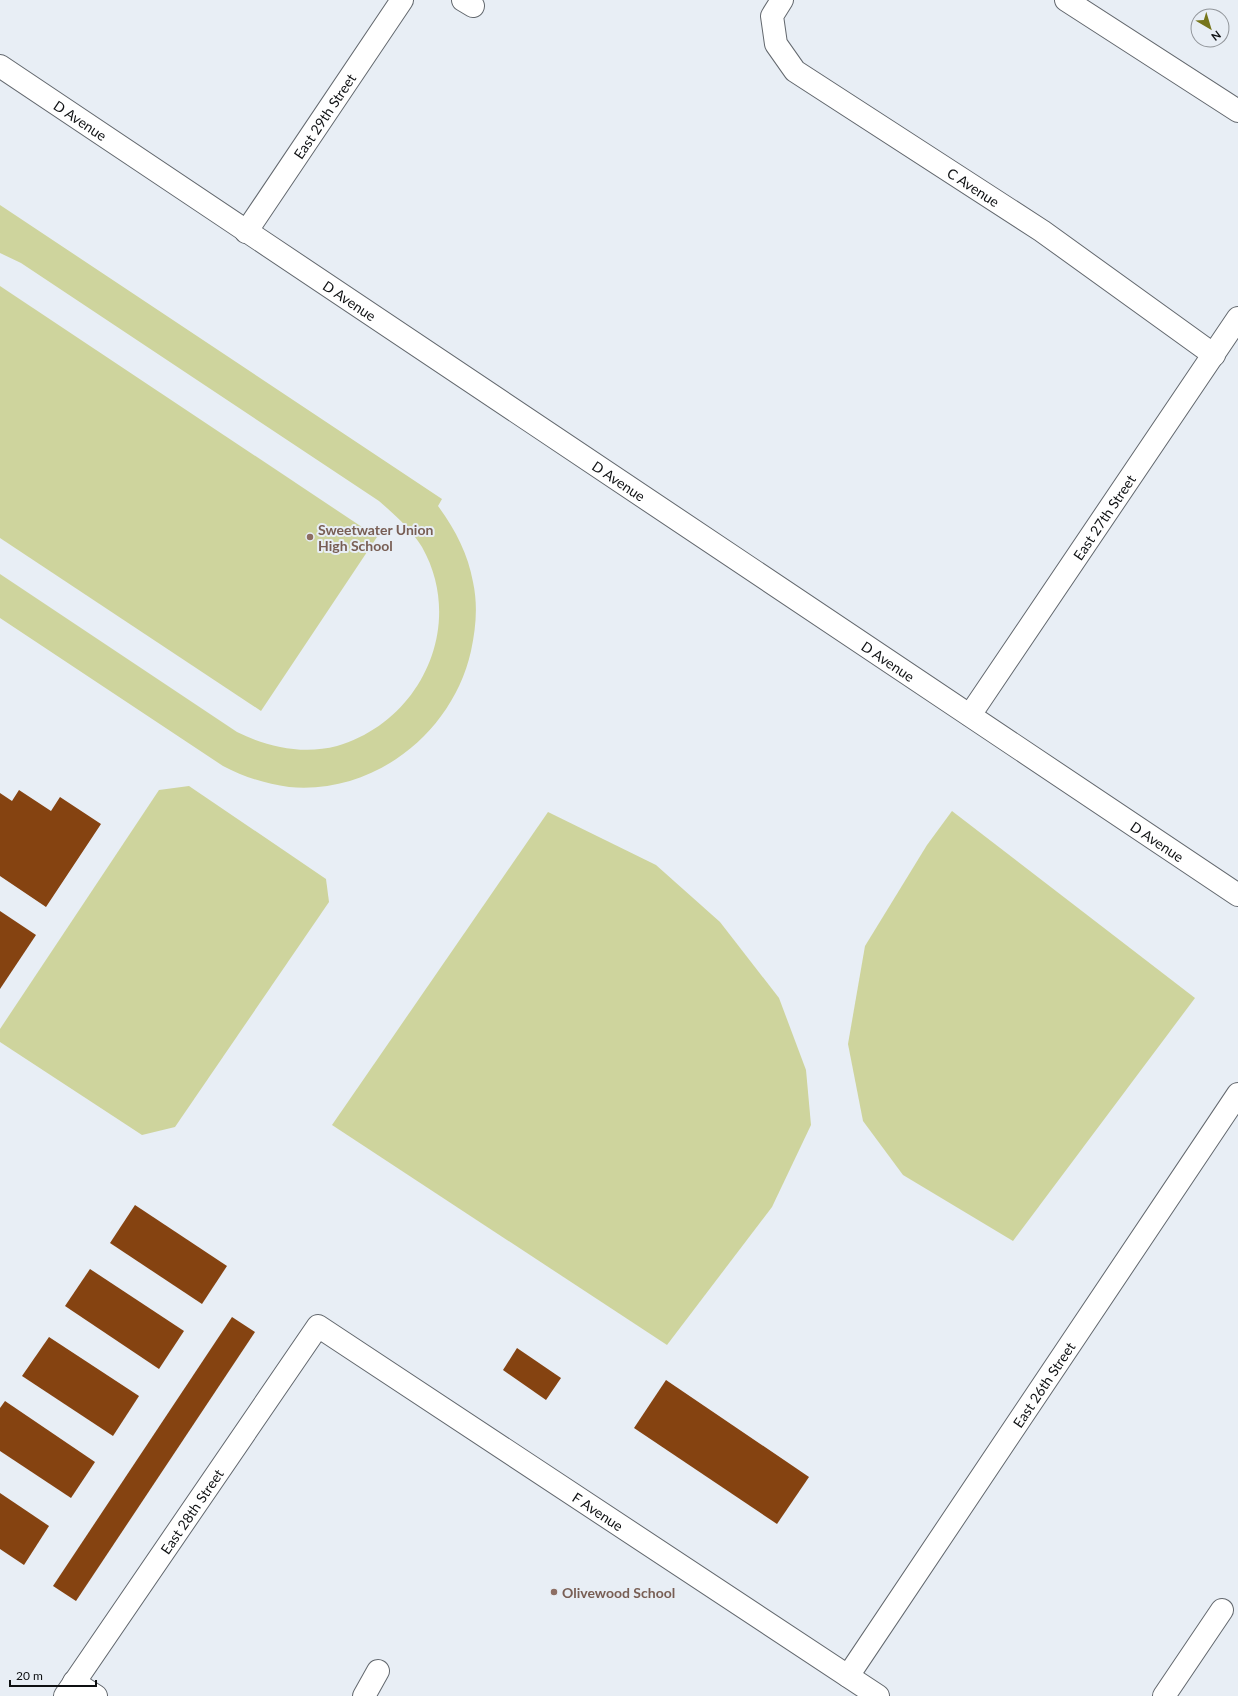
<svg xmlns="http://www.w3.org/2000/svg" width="1238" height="1696" viewBox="0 0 1238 1696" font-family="Lato,sans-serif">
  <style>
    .green { fill: #ced49d }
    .building { fill: #854311 }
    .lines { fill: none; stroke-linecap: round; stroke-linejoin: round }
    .minor-casing { stroke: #63686e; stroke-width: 24 }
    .minor { stroke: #fff; stroke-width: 22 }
    .education-dot { fill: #8d6e63; stroke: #e8eef5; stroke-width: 1.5 }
    .labels { text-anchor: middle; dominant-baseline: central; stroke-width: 4; stroke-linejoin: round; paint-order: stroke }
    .street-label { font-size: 14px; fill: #0e1012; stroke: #e8eef5 }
    .education-label { font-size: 14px; font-weight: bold; fill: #785e54; stroke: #e8eef5; text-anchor: start }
  </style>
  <rect width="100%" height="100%" fill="#e8eef5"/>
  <g class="green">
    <path d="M0 205 442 499 438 506C455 529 468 554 473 582 478 605 476 628 471 651 453 732 375 795 289 787 266 784 244 777 223 766L0 618V574L237 732C267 747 303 755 337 746 421 722 466 625 422 547 411 529 395 515 379 501L21 263 0 253Z"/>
    <path d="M0 286 377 537 261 711 0 538Z"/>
    <path d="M189 786 326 879 329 902 175 1127 142 1135 0 1042V1029L159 790Z"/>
    <path d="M952 811 1195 998 1013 1241 903 1175 863 1121 848 1044 865 946 927 845Z"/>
    <path d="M548 812 656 865 720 922 779 998 806 1070 811 1125 772 1207 667 1345 332 1125Z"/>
  </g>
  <g class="building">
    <path d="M19 790 51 811 60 797 101 824 46 907 0 876V793L12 801Z"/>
    <path d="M0 911 36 935 0 989Z"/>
    <path d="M135 1205 227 1266 202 1304 110 1243Z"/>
    <path d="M90 1269 184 1331 159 1369 65 1306Z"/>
    <path d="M232 1317 255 1332 76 1601 53 1586Z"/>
    <path d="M49 1337 139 1396 113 1436 22 1376Z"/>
    <path d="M517 1348 561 1378 546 1400 503 1370Z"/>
    <path d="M666 1380 809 1477 777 1524 634 1428Z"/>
    <path d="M5 1401 95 1462 71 1498 0 1451V1408Z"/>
    <path d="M0 1493 49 1526 24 1565 0 1549Z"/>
  </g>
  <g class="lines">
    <defs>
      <g id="minor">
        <path d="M463 0 473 6"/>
        <path id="s1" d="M782 0 772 16 776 44 795 71 1042 231 1214 355"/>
        <path d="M1066 0 1238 111"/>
        <path id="s2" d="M0 66 1238 895"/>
        <path id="s3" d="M246 232 402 0"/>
        <path id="s4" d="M970 715 1238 318"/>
        <path id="s5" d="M848 1676 1238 1094"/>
        <path d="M74 1682 96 1696"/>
        <path id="s6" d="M65 1696 318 1326 878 1696"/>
        <path d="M364 1696 378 1671"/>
        <path d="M1164 1696 1222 1610"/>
      </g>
    </defs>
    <use href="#minor" class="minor-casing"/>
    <use href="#minor" class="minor"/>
  </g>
  <g class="education-dot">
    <circle cx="310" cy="537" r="4"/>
    <circle cx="554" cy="1592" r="4"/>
  </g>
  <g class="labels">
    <g class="street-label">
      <text stroke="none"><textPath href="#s3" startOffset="140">East 29th Street</textPath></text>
      <text stroke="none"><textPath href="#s2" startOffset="97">D Avenue</textPath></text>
      <text stroke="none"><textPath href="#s1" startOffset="293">C Avenue</textPath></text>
      <text stroke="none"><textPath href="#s2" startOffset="421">D Avenue</textPath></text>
      <text stroke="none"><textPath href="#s2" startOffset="745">D Avenue</textPath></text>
      <text stroke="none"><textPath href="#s4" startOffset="239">East 27th Street</textPath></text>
      <text stroke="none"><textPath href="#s2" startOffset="1069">D Avenue</textPath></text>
      <text stroke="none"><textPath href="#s2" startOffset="1393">D Avenue</textPath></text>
      <text stroke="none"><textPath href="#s5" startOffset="351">East 26th Street</textPath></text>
      <text stroke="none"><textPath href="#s6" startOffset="224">East 28th Street</textPath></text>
      <text stroke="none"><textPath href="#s6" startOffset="784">F Avenue</textPath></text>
    </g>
    <g class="education-label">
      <text x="318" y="529">Sweetwater Union<tspan x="318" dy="16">High School</tspan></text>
      <text x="562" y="1592">Olivewood School</text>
    </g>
  </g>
  <g transform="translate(1210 28) rotate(142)"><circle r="19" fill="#e8eef5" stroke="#91959a"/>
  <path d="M0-3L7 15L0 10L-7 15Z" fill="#76751b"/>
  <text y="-6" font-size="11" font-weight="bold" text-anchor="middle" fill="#0e1012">N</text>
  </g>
  <path d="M10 1680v6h86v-6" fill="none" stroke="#0e1012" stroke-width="2"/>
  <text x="16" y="1680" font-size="12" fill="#0e1012" stroke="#e8eef5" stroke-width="3" paint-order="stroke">20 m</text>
</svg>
